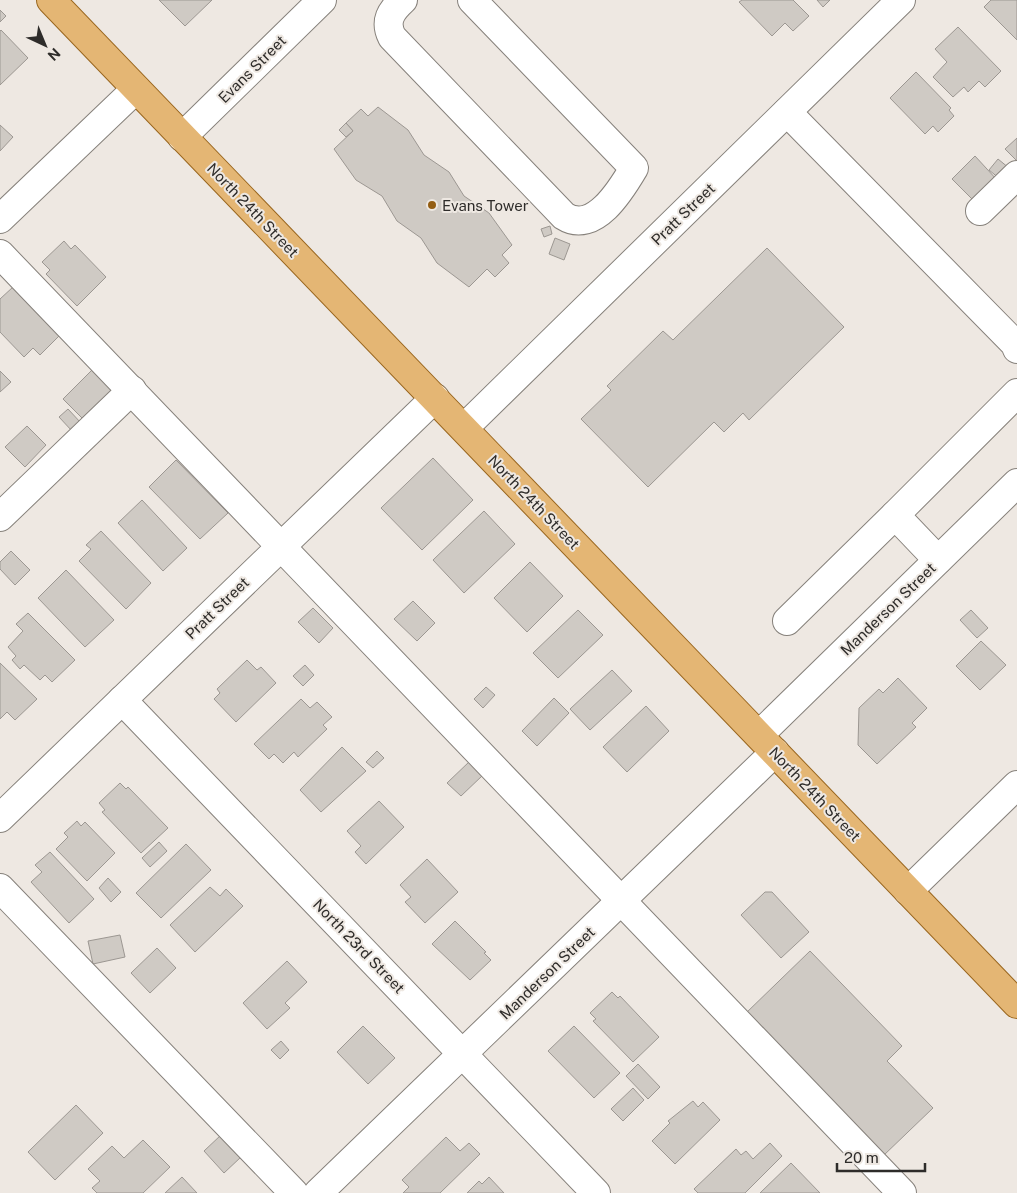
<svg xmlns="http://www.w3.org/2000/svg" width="1017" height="1193" viewBox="0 0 1017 1193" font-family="'Public Sans',sans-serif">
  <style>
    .building { fill: #cfcac4; stroke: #9c9792 }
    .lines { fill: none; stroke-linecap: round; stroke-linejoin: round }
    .minor-casing { stroke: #86817b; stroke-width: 30 }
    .major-casing { stroke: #99661e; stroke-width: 30 }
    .minor { stroke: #fff; stroke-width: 28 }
    .major { stroke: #e4b674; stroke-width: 28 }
    .poi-dot { fill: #935d12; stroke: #eee8e2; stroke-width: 2 }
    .labels { text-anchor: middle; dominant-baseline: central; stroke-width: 4; stroke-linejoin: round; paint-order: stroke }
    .street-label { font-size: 15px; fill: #2e2c2a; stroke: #eee8e2 }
    .poi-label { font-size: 15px; fill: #2e2c2a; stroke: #eee8e2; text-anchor: start }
  </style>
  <rect width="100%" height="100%" fill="#eee8e2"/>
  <g class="building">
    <path d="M159 0H212L185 26Z"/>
    <path d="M742 0H793L809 16 793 31 785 23 772 36 739 2Z"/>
    <path d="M817 0H830L823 7Z"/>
    <path d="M991 0H1017V40L984 7Z"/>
    <path d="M0 10 6 16 0 22Z"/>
    <path d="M958 27 1001 71 985 87 979 81 968 92 964 87 953 97 933 77 947 62 935 49Z"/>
    <path d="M1 30 28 58 0 85V31Z"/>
    <path d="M916 72 951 108 949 110 954 116 938 132 933 126 925 134 890 98Z"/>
    <path d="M378 107 408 130 424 155 449 172 464 196 489 213 512 245 502 255 509 263 495 277 487 269 469 287 437 263 421 238 397 221 382 196 356 180 334 149 353 131 346 123 361 109 368 116Z"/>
    <path d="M346 123 353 131 346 137 339 130Z"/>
    <path d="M0 125 13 137 0 151Z"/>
    <path d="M1017 138V161L1005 149Z"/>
    <path d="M975 156 998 181 976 203 952 179Z"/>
    <path d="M998 159 1009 168 1000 179 989 170Z"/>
    <path d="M550 226 552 234 544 237 541 229Z"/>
    <path d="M555 238 570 244 564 260 549 254Z"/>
    <path d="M64 241 71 249 75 245 106 277 77 306 46 274 50 270 42 262Z"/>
    <path d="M767 248 844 327 749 420 743 413 724 432 714 422 648 487 581 419 611 390 607 386 663 331 673 340Z"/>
    <path d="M13 287 60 335 40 355 33 348 24 357 0 332V299Z"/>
    <path d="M92 370 118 396 89 425 63 399Z"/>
    <path d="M0 371 11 382 0 392Z"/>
    <path d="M68 409 81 423 72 431 59 417Z"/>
    <path d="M27 426 46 445 25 467 5 447Z"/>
    <path d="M433 458 473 500 422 550 381 508Z"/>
    <path d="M176 460 228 513 200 539 149 487Z"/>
    <path d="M142 500 187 548 163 571 118 523Z"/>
    <path d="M484 511 515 544 464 593 433 560Z"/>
    <path d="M101 531 151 583 126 609 79 561 91 549 86 545Z"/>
    <path d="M11 551 30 570 15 585 0 569V562Z"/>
    <path d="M530 562 563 596 527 632 494 598Z"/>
    <path d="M66 570 114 620 85 647 38 598Z"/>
    <path d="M413 601 435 623 417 641 394 619Z"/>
    <path d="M313 608 333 628 319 643 298 622Z"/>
    <path d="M578 610 603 635 558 678 533 653Z"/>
    <path d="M971 610 988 628 977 638 960 620Z"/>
    <path d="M28 613 75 660 52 682 45 675 40 680 24 665 20 669 12 660 16 656 8 647 23 631 16 624Z"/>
    <path d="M981 641 1006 665 980 690 956 666Z"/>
    <path d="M247 660 257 670 261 667 276 683 236 722 214 699 220 693 217 689Z"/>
    <path d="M0 663 37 699 15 720 7 712 0 719Z"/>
    <path d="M305 665 314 675 303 686 293 676Z"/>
    <path d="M612 670 632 691 590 730 570 709Z"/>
    <path d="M898 678 927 708 912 723 916 727 877 764 858 745 859 708 879 689 883 693Z"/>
    <path d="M486 687 495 695 483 708 474 699Z"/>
    <path d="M554 698 569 713 537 746 522 731Z"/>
    <path d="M301 699 310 708 317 702 332 717 323 725 327 729 298 757 294 752 283 763 274 754 269 759 254 744Z"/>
    <path d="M646 706 669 731 627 772 603 747Z"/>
    <path d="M342 747 366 771 321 812 300 790Z"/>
    <path d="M377 751 384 758 373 768 366 762Z"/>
    <path d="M470 761 483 775 461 796 447 783Z"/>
    <path d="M120 783 126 789 128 787 168 828 141 853 102 812 105 810 99 803Z"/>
    <path d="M379 801 404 827 366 864 355 852 361 846 347 831Z"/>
    <path d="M77 821 81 826 85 822 115 853 87 881 56 849 68 837 64 833Z"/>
    <path d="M159 842 167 851 150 867 142 858Z"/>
    <path d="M186 844 211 870 161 918 136 893Z"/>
    <path d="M50 852 94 899 69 923 31 882 42 872 35 865Z"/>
    <path d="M427 859 458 892 425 923 405 902 411 897 400 885Z"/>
    <path d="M108 878 121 892 111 902 99 888Z"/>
    <path d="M210 887 220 896 226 889 243 906 195 952 170 925Z"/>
    <path d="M765 892H772L809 932 781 958 741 915Z"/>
    <path d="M455 921 486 952 484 953 491 960 470 980 432 944Z"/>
    <path d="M120 935 125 957 93 964 88 941Z"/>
    <path d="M157 948 176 968 150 993 131 973Z"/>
    <path d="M810 951 902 1046 887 1061 933 1108 883 1156 745 1014Z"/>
    <path d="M287 961 307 982 285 1003 290 1008 267 1029 243 1003Z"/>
    <path d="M612 992 618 998 620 996 659 1037 633 1062 593 1021 596 1019 590 1013Z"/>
    <path d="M363 1026 395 1058 368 1084 337 1052Z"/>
    <path d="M574 1026 620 1073 594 1098 548 1051Z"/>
    <path d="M281 1041 289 1050 280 1059 271 1050Z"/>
    <path d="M638 1064 660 1087 648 1099 626 1076Z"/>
    <path d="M633 1088 644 1100 623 1121 611 1109Z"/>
    <path d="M693 1101 698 1107 703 1102 720 1120 675 1164 652 1141 670 1123 668 1121Z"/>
    <path d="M76 1105 103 1133 55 1180 28 1152Z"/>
    <path d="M221 1135 241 1157 224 1173 204 1151Z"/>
    <path d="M446 1137 460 1151 469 1143 480 1154 440 1193H403L409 1187 402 1180Z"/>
    <path d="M143 1140 170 1167 143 1193H97L92 1188 100 1181 88 1169 112 1146 124 1158Z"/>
    <path d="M770 1143 782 1156 745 1193H698L694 1189 736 1149 741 1155 746 1151 753 1159Z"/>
    <path d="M791 1163 820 1193H760Z"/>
    <path d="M182 1177 197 1193H165Z"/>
    <path d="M489 1177 504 1193H467L479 1181 482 1184Z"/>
  </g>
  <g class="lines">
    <defs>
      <g id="minor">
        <path d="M403 0C391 11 384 21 392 37L564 216C594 235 621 190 634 168L472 0"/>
        <path d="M787 112 1015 344 1017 349"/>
        <path d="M182 137 322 0"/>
        <path d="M980 211 1017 175"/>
        <path d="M0 219 136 89"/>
        <path d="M0 254 902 1193"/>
        <path d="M464 428 901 0"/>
        <path d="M895 515 1017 393"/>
        <path d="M0 517 132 390"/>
        <path d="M787 621 895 515 938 560"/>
        <path d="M122 700 596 1193"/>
        <path d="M759 735 1017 483"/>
        <path d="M0 818 435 398"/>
        <path d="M0 888 294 1193"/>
        <path d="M908 891 1017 785"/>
        <path d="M318 1193 775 752"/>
      </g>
      <path id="major" d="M51 0 1017 1004"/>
    </defs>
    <use href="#minor" class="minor-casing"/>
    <use href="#major" class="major-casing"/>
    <use href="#minor" class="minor"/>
    <use href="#major" class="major"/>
  </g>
  <circle class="poi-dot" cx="432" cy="205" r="5"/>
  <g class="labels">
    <g class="street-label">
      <text transform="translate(252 69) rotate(-45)">Evans Street</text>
      <text transform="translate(253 210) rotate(46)">North 24th Street</text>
      <text transform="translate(683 214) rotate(-44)">Pratt Street</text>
      <text transform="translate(534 502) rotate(46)">North 24th Street</text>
      <text transform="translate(217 608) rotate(-44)">Pratt Street</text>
      <text transform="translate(888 609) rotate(-44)">Manderson Street</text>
      <text transform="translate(815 794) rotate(46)">North 24th Street</text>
      <text transform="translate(359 946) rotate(46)">North 23rd Street</text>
      <text transform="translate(547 973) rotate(-44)">Manderson Street</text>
    </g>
    <g class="poi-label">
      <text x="442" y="205">Evans Tower</text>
    </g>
  </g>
  <g transform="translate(45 45) rotate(136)" stroke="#eee8e2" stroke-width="4" paint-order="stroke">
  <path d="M0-4L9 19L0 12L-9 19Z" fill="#2e2c2a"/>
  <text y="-8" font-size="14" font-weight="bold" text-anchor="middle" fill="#2e2c2a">N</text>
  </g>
  <path d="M837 1163v8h88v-8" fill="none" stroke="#2e2c2a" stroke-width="2.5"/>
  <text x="844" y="1163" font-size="15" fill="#2e2c2a" stroke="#eee8e2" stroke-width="4" paint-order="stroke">20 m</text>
</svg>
